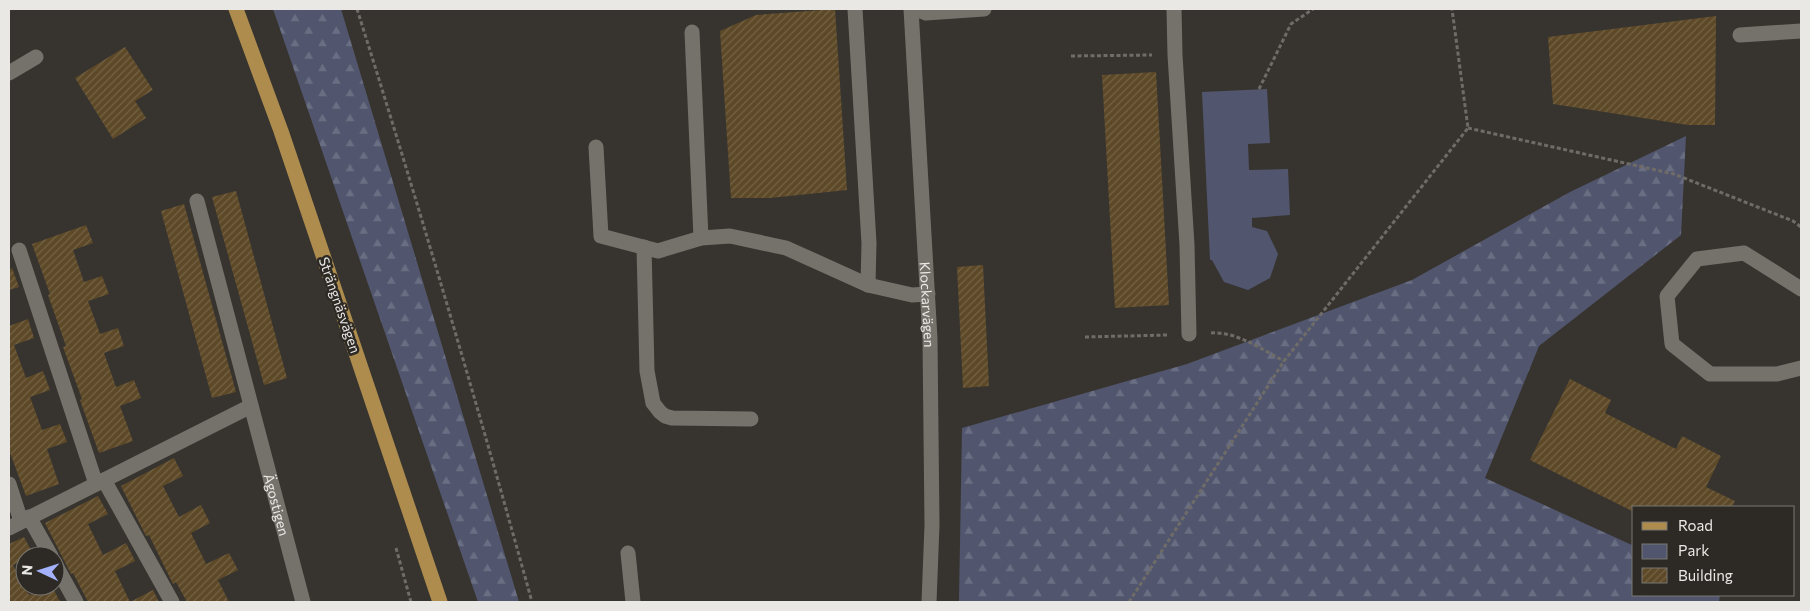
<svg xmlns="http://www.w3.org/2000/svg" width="1810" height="611" viewBox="0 0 1810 611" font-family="Commissioner,sans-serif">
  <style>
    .forest { fill: url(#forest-firs) }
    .park { fill: #51566e }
    .building { fill: url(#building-hatch) }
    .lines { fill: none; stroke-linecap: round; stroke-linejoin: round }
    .path { stroke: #6f6c68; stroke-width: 3; stroke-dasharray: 4 2.5; stroke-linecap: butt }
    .minor { stroke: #75726c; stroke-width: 15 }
    .major { stroke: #ad8c4e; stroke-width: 15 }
    .labels { text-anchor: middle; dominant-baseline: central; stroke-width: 5; stroke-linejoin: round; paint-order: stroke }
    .street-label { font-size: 14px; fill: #eae8e5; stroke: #2d2a25 }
  </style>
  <defs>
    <pattern id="forest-firs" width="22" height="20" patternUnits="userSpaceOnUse" patternTransform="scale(1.25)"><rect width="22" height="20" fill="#51566e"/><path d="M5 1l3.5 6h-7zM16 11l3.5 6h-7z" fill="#6a6e83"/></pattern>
    <pattern id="building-hatch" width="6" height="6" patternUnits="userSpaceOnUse" patternTransform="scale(1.25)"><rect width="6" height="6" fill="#5d4927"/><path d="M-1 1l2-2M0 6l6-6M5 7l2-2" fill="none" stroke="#746346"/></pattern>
  </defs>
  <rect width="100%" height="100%" fill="#37342f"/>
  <g class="forest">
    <path d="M273 9H341L519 602H478Z"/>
    <path d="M1686 136 1681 235 1539 346 1485 478 1634 546V595H1720L1719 602H959L962 428 1187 364 1412 280 1570 192Z"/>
  </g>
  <path class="park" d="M1267 89 1270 143 1248 144 1249 170 1288 169 1290 215 1252 218V227L1267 231 1278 254 1270 278 1248 290 1224 282 1212 260H1210L1202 92Z"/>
  <g class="building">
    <path d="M835 9 847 190 770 198H731L720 31 756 15Z"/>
    <path d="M1716 16 1715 125H1688L1553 104 1548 37Z"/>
    <path d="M125 47 153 90 135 101 146 118 113 139 75 78Z"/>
    <path d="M1156 72 1169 305 1115 308 1102 75Z"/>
    <path d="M236 191 287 378 264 385 212 197Z"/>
    <path d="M184 204 236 392 212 398 161 211Z"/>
    <path d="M86 225 93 243 73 250 84 282 102 276 109 294 88 301 100 334 118 328 124 346 104 353 116 387 134 380 141 398 120 406 133 441 99 453 80 400 82 399 63 347 66 346 48 295 50 294 32 244Z"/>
    <path d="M983 265 989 386 963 388 957 267Z"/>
    <path d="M12 268 19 287 9 290V270Z"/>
    <path d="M28 319 34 338 14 345 26 378 43 371 50 390 30 397 42 430 60 424 67 442 47 449 59 484 26 496 9 450V326Z"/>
    <path d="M1570 379 1611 400 1605 413 1676 449 1682 436 1721 456 1706 487 1735 501 1732 507H1634V512L1530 460Z"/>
    <path d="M174 458 183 476 163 486 179 517 201 505 210 523 191 533 206 564 229 553 238 570 218 580 229 602H187L176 582 173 584 149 535 146 536 121 486Z"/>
    <path d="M98 496 108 514 88 524 103 555 126 543 135 561 115 571 130 602 153 590 159 602H88L73 573 71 574 45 523Z"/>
    <path d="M24 537 33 554 25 556V559L13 565 29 595 47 586H52L60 602H9V544Z"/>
  </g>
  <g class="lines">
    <g class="path">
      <path d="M357 9C419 206 477 403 532 602"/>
      <path d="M1071 56 1152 55"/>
      <path d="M1259 89 1291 24 1313 9"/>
      <path d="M1468 128 1674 174 1793 221 1801 227"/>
      <path d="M1211 333C1236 331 1263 350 1284 361"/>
      <path d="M1085 337 1167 335"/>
      <path d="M396 548 411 602"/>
      <path d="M1129 602 1284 361 1468 128 1452 9"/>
    </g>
    <g class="minor">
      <path d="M855 9 869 243 868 285"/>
      <path id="s1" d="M911 9 930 339 932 525 929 602"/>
      <path d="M916 9 926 13 984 9"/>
      <path d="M1174 9 1175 55 1187 245 1189 334"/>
      <path d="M692 32 701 238"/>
      <path d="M1740 35 1801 31"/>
      <path d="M9 73 36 57"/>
      <path d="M596 147 601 236 658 251 701 238 730 236 786 248 868 285 912 295 928 294"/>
      <path id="s2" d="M197 201 303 602"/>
      <path d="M644 247 647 371 653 403 660 412 665 416 672 418 751 419"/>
      <path d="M19 250 96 484"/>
      <path d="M1801 289 1744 253 1697 259 1667 296 1672 344 1710 374H1777L1801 368"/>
      <path d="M104 480 172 602"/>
      <path d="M9 484 21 521"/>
      <path d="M29 517 51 556"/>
      <path d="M9 528 251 406"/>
      <path d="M628 553 633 602"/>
      <path d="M55 564 76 602"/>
    </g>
    <path class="major" d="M236 9 281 131 440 602"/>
  </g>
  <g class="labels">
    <g class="street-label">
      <text transform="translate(340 305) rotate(71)">Strängnäsvägen</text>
      <text stroke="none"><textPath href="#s1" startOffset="296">Klockarvägen</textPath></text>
      <text stroke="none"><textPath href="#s2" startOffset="314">Ägostigen</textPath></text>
    </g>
  </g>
  <rect width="1810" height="611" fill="none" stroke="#eae8e5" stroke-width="20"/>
  <rect x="1632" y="506" width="162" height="90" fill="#2d2a25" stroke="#797672"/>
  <rect x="1642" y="522" width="25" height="8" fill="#ad8c4e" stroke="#797672"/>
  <text x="1678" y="531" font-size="15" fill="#eae8e5">Road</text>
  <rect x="1642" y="544" width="25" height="15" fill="#51566e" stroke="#797672"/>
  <text x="1678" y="556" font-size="15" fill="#eae8e5">Park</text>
  <rect x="1642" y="568" width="25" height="15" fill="url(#building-hatch)" stroke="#797672"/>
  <text x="1678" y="581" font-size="15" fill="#eae8e5">Building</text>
  <g transform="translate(40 571) rotate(274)"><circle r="24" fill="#2d2a25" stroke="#797672"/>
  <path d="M0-4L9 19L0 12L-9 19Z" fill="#a4b1fc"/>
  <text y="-8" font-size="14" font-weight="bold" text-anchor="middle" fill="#eae8e5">N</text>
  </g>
</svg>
